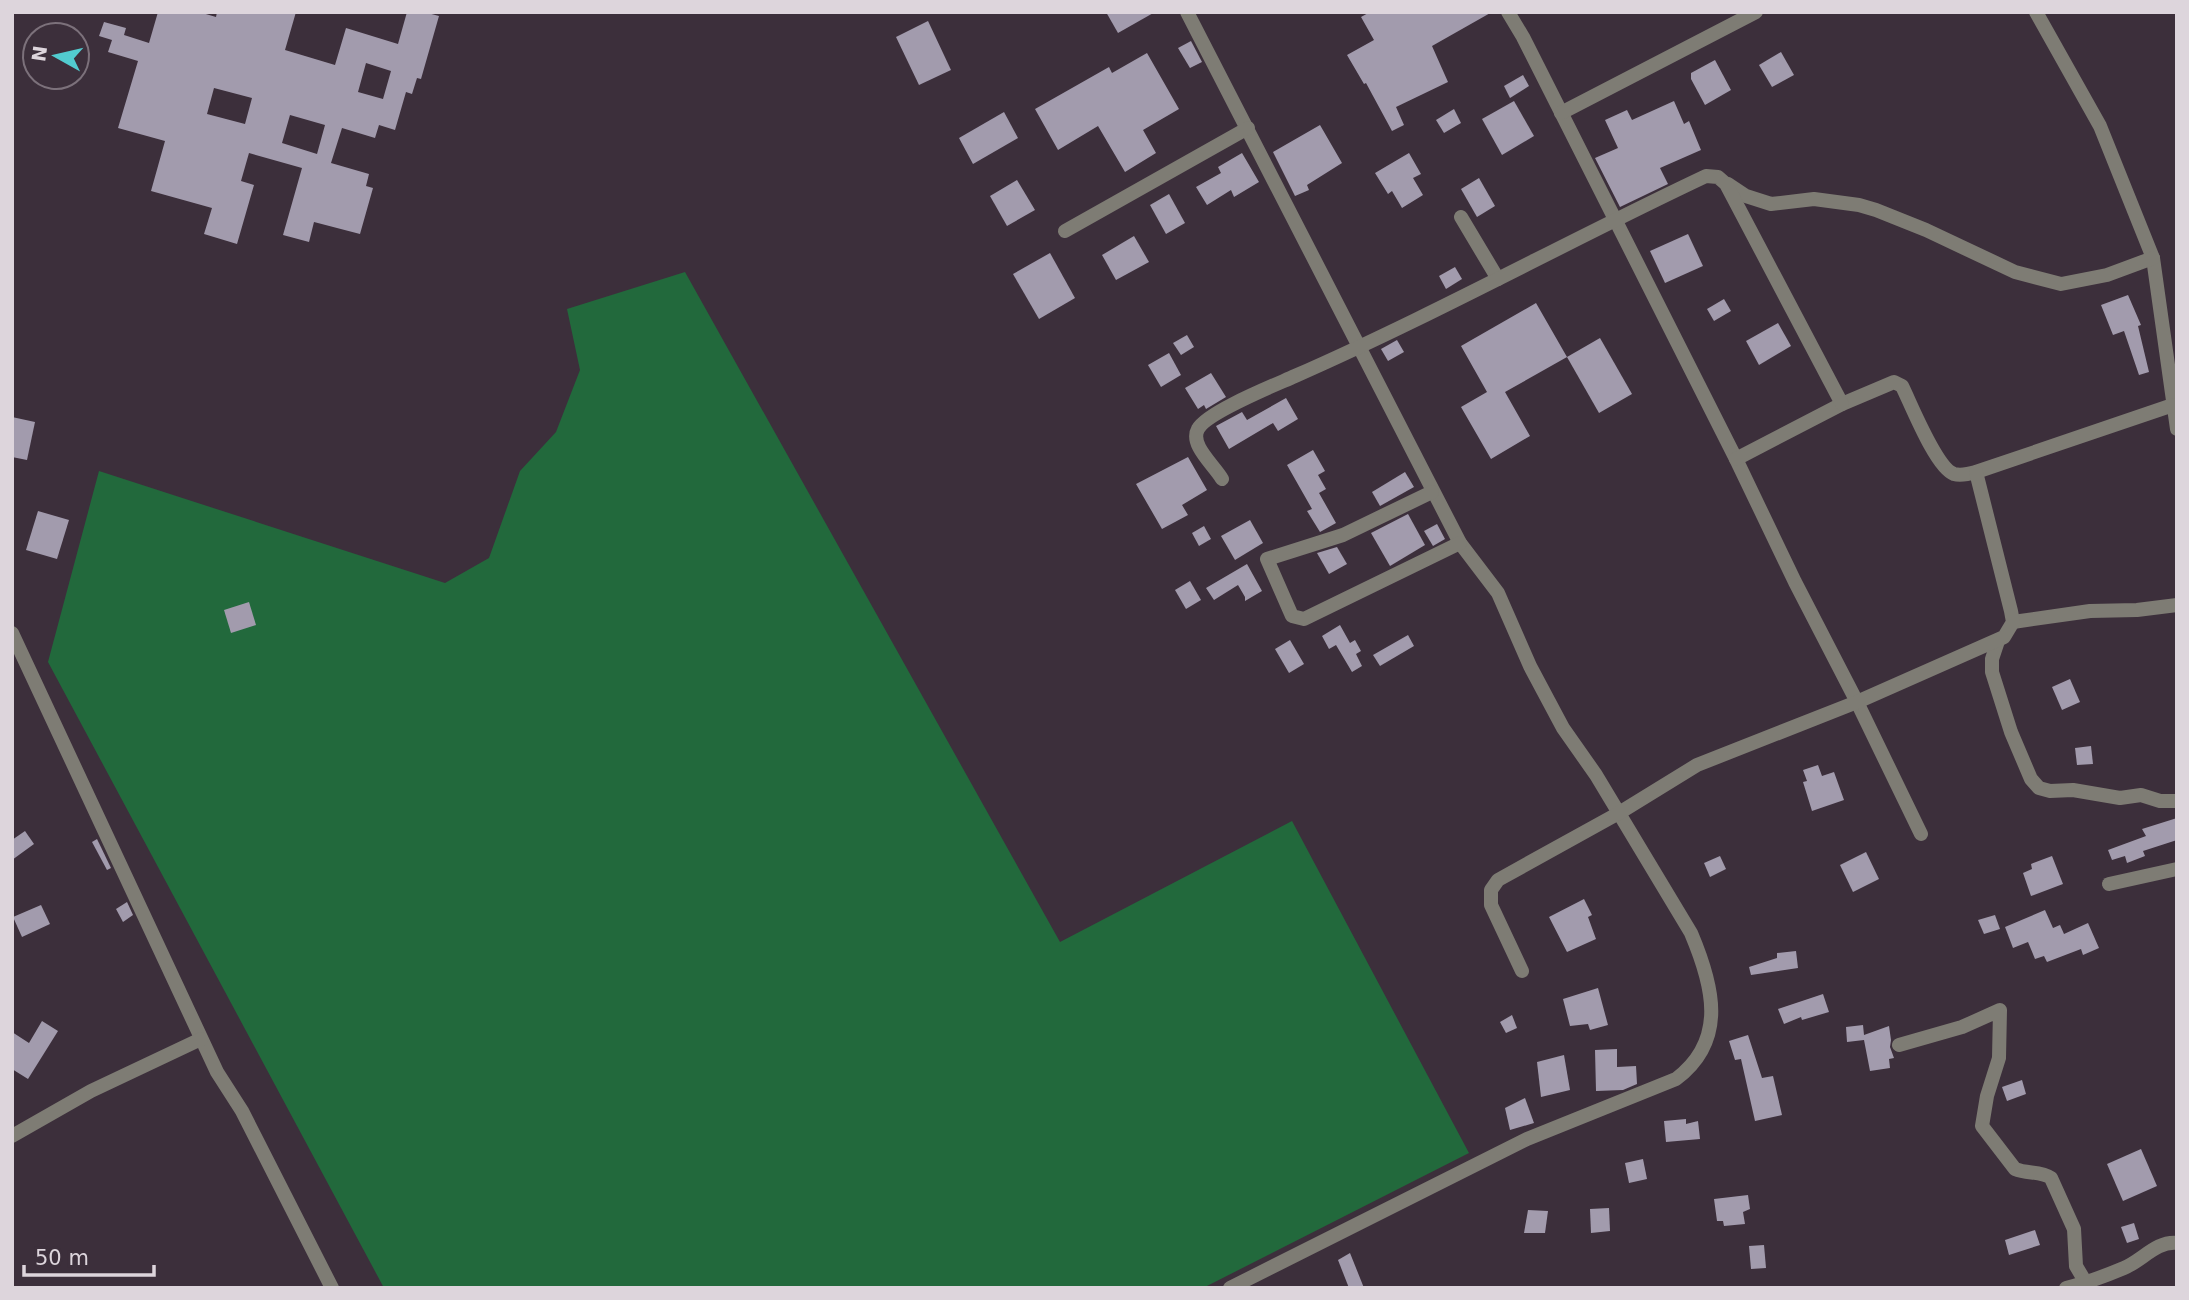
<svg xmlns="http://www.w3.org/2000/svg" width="2189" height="1300" viewBox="0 0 2189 1300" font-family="'DejaVu Sans',sans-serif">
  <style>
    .green { fill: #22693c }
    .building { fill: #a29bad; fill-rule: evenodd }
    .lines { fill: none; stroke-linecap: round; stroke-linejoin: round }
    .minor { stroke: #7e7c74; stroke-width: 14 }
  </style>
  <rect width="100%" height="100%" fill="#3c2f3b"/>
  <path class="green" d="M685 272 1060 942 1292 821 1469 1153 1203 1288H384L48 662 99 471 445 583 489 558 520 471 556 432 580 370 567 309Z"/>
  <g class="building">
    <path d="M158 12H199L216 17 217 12H296L285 50 335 65 346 28 398 44 407 12H424L439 16 421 79 417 78 412 94 406 92 395 130 379 125 375 138 342 128 331 163 369 174 366 186 373 188 360 234 314 222 309 242 283 235 302 168 249 153 241 181 254 185 237 244 204 234 212 208 151 191 165 141 118 128 138 61 108 52 112 40 99 36 104 22 126 28 124 35 149 43ZM366 63 391 71 383 99 358 92ZM214 88 252 98 245 124 207 114ZM290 115 325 125 317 154 282 143Z"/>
    <path d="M1106 12H1155L1118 33Z"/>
    <path d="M1370 12H1492L1432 46 1448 82 1396 107 1404 125 1392 131 1366 83 1364 84 1347 55 1374 40 1361 17Z"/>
    <path d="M928 21 951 70 919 85 896 37Z"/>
    <path d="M1191 41 1202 62 1190 68 1178 48Z"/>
    <path d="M1781 52 1794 75 1772 87 1759 65Z"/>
    <path d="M1147 53 1179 109 1143 130 1156 153 1125 172 1098 126 1058 150 1035 109 1109 67 1112 73Z"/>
    <path d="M1715 60 1731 90 1705 105 1691 79V73Z"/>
    <path d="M1523 75 1529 86 1510 98 1504 86Z"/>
    <path d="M1514 101 1534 136 1502 155 1482 119Z"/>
    <path d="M1674 101 1684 124 1689 121 1701 150 1660 168 1668 184 1620 207 1595 158 1618 148 1605 120 1627 110 1632 120Z"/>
    <path d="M1454 109 1461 123 1444 133 1436 120Z"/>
    <path d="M1004 112 1018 138 973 164 959 138Z"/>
    <path d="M1320 125 1342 163 1307 185 1309 190 1295 196 1273 152Z"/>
    <path d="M1242 153 1259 182 1234 197 1231 190 1207 205 1196 187 1221 173 1218 167Z"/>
    <path d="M1409 153 1421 174 1413 178 1423 195 1402 208 1392 191 1388 194 1375 173Z"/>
    <path d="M1479 178 1495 206 1477 217 1461 189Z"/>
    <path d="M1017 180 1035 210 1007 226 990 196Z"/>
    <path d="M1169 194 1185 223 1166 234 1150 205Z"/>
    <path d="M1688 234 1703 266 1665 283 1650 251Z"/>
    <path d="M1134 236 1149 262 1116 280 1102 255Z"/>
    <path d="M1050 253 1075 298 1039 319 1013 274Z"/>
    <path d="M1455 267 1462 279 1446 289 1439 276Z"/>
    <path d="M2128 295 2141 325 2138 326 2149 372 2139 375 2124 331 2113 335 2101 305Z"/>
    <path d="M1724 299 1731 311 1714 321 1707 309Z"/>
    <path d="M1536 303 1567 357 1505 392 1530 436 1491 459 1461 407 1487 392 1461 346Z"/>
    <path d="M1778 323 1791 346 1759 365 1746 341Z"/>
    <path d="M1187 335 1194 347 1181 355 1173 343Z"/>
    <path d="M1600 338 1632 394 1599 413 1567 357Z"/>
    <path d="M1397 340 1404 352 1388 361 1381 349Z"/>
    <path d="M1169 353 1181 375 1161 387 1148 365Z"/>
    <path d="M1211 373 1226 397 1206 409 1204 405 1198 409 1185 388Z"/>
    <path d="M1286 398 1298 419 1278 431 1273 423 1229 449 1216 426 1242 412 1247 420Z"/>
    <path d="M12 417 35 422 27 460 12 457Z"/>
    <path d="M1313 450 1325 471 1318 475 1326 489 1319 493 1336 523 1320 532 1307 511 1312 509 1287 465Z"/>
    <path d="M1188 457 1207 490 1182 505 1188 515 1162 529 1136 484Z"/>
    <path d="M1405 472 1414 487 1380 506 1372 492Z"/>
    <path d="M38 511 69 520 57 559 26 550Z"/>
    <path d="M1408 514 1425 545 1390 566 1371 533Z"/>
    <path d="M1250 520 1263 543 1235 560 1221 536Z"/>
    <path d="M1437 524 1445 539 1433 546 1424 531Z"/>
    <path d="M1204 526 1211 539 1199 546 1192 533Z"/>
    <path d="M1337 547 1347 564 1329 574 1317 553Z"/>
    <path d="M1247 564 1262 591 1245 601V597L1238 585 1214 600 1206 588Z"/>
    <path d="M1190 581 1201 600 1186 609 1175 590Z"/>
    <path d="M249 602 256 625 231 633 224 610Z"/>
    <path d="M1340 625 1350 643 1355 640 1361 651 1356 654 1362 666 1352 672 1336 645 1329 649 1322 636Z"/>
    <path d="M1408 635 1414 646 1380 666 1373 655Z"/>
    <path d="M1290 640 1304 664 1289 673 1275 649Z"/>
    <path d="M2070 679 2080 702 2062 710 2052 687Z"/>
    <path d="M2091 746 2093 764 2077 765 2075 748Z"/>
    <path d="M1818 765 1822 776 1834 772 1844 800 1812 811 1803 782 1807 781 1803 770Z"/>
    <path d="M2177 818V840L2143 851 2145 856 2127 863 2125 856 2112 860 2108 850 2146 836 2142 829Z"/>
    <path d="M25 831 34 844 12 860V840Z"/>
    <path d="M97 839 111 868 107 870 92 842Z"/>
    <path d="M1866 852 1879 879 1853 892 1840 865Z"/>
    <path d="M1720 856 1726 869 1710 877 1704 863Z"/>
    <path d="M2052 856 2063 884 2031 896 2023 873 2032 869 2031 864Z"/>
    <path d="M1584 899 1592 915 1588 917 1596 939 1567 952 1549 917Z"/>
    <path d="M127 902 133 915 123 922 116 909Z"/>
    <path d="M41 905 50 924 22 937 13 917Z"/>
    <path d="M2045 910 2053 928 2060 925 2064 934 2088 923 2099 948 2083 955 2081 949 2047 962 2044 956 2035 959 2028 942 2013 948 2005 927Z"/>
    <path d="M1995 915 2000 929 1984 934 1978 920Z"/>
    <path d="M1796 951 1798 968 1751 975 1749 967 1777 958V953Z"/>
    <path d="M1598 988 1608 1025 1590 1030 1588 1024 1570 1026 1563 999Z"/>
    <path d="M1823 994 1829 1012 1802 1020 1801 1017 1784 1024 1778 1009Z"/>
    <path d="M1512 1015 1517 1028 1506 1033 1500 1022Z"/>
    <path d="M42 1021 58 1031 28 1079 12 1069V1032L29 1043Z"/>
    <path d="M1863 1025 1864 1035 1889 1026 1891 1040 1890 1047 1894 1058 1889 1059 1890 1068 1870 1071 1864 1040 1847 1042 1846 1027Z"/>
    <path d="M1748 1035 1762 1078 1773 1076 1782 1115 1755 1121 1741 1059 1735 1060 1729 1041Z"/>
    <path d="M1617 1049V1067L1636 1066 1637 1084 1623 1090 1596 1091 1595 1050Z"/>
    <path d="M1564 1055 1570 1090 1541 1097 1537 1062Z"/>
    <path d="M2022 1080 2026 1094 2007 1101 2002 1087Z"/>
    <path d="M1525 1098 1534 1123 1510 1130 1505 1108Z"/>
    <path d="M1686 1119V1124L1698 1121 1700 1139 1666 1142 1664 1121Z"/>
    <path d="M2141 1149 2157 1186 2123 1201 2107 1164Z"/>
    <path d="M1643 1159 1647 1179 1629 1183 1625 1163Z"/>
    <path d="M1748 1195 1750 1209 1743 1212 1745 1224 1724 1226 1723 1221H1717L1714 1199Z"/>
    <path d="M1609 1208 1610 1231 1591 1233 1590 1209Z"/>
    <path d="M1528 1210 1548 1211 1545 1233H1524Z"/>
    <path d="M2134 1223 2139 1239 2127 1243 2121 1227Z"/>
    <path d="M2035 1230 2040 1245 2009 1255 2005 1240Z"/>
    <path d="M1764 1245 1766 1268 1751 1269 1749 1246Z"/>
    <path d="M1350 1253 1364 1288H1349L1338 1260Z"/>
  </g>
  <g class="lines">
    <g class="minor">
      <path d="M1187 12 1460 543 1498 593 1530 666 1563 728 1596 775 1691 933C1713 985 1728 1040 1676 1079L1527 1139 1230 1288"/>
      <path d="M1508 12 1523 37 1736 459 1795 582 1857 702 1921 834"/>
      <path d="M2036 12 2100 126 2153 258 2177 429"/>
      <path d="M1561 113 1756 12"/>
      <path d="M1728 184 1746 196 1771 204 1814 199 1859 205 1876 210 1926 230 2015 272 2061 284 2107 275 2153 258"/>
      <path d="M1461 217 1498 279"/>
      <path d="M1065 231 1248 128"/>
      <path d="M1736 459 1842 404 1894 382 1902 386C1911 404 1936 468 1954 474 1961 476 1969 474 1976 472L2173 405"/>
      <path d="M1222 479C1215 466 1189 445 1198 429 1207 412 1275 385 1295 376 1434 315 1568 241 1706 176L1718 177 1726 184 1842 404"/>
      <path d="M1432 492 1343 535 1267 559 1292 616 1304 619 1460 543"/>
      <path d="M2013 622 2090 611 2137 610 2177 605"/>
      <path d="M12 633 217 1072 242 1111 332 1288"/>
      <path d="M1998 641 1992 659V672L2011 732 2031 779 2039 788 2050 791 2073 790 2120 798 2141 795 2160 801H2177"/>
      <path d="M2109 884 2177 869"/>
      <path d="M1522 971 1491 905V890L1498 880 1619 813 1697 765 1857 702 2004 637 2013 622 2011 611 1976 472"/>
      <path d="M1899 1045 1962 1027 2000 1010 1999 1058 1987 1096 1982 1126 2015 1169C2027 1174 2041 1171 2051 1178L2074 1229 2076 1266 2086 1283"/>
      <path d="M12 1136 91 1091 201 1039"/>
      <path d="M2066 1288C2086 1283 2105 1276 2124 1268 2143 1260 2156 1241 2177 1243"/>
    </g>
  </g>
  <rect width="2189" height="1300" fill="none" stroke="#ddd5dc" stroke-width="28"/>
  <g transform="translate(56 56) rotate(278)"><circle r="33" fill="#3c2f3b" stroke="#7c717b" stroke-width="2"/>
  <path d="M0-5L12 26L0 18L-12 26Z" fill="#52ccd0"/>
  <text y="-10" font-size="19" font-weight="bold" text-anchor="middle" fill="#ddd5dc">N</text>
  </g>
  <path d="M24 1265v10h130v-10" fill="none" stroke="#ddd5dc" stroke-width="3.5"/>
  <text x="35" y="1265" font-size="21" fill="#ddd5dc" stroke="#3c2f3b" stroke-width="5" paint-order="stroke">50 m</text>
</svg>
